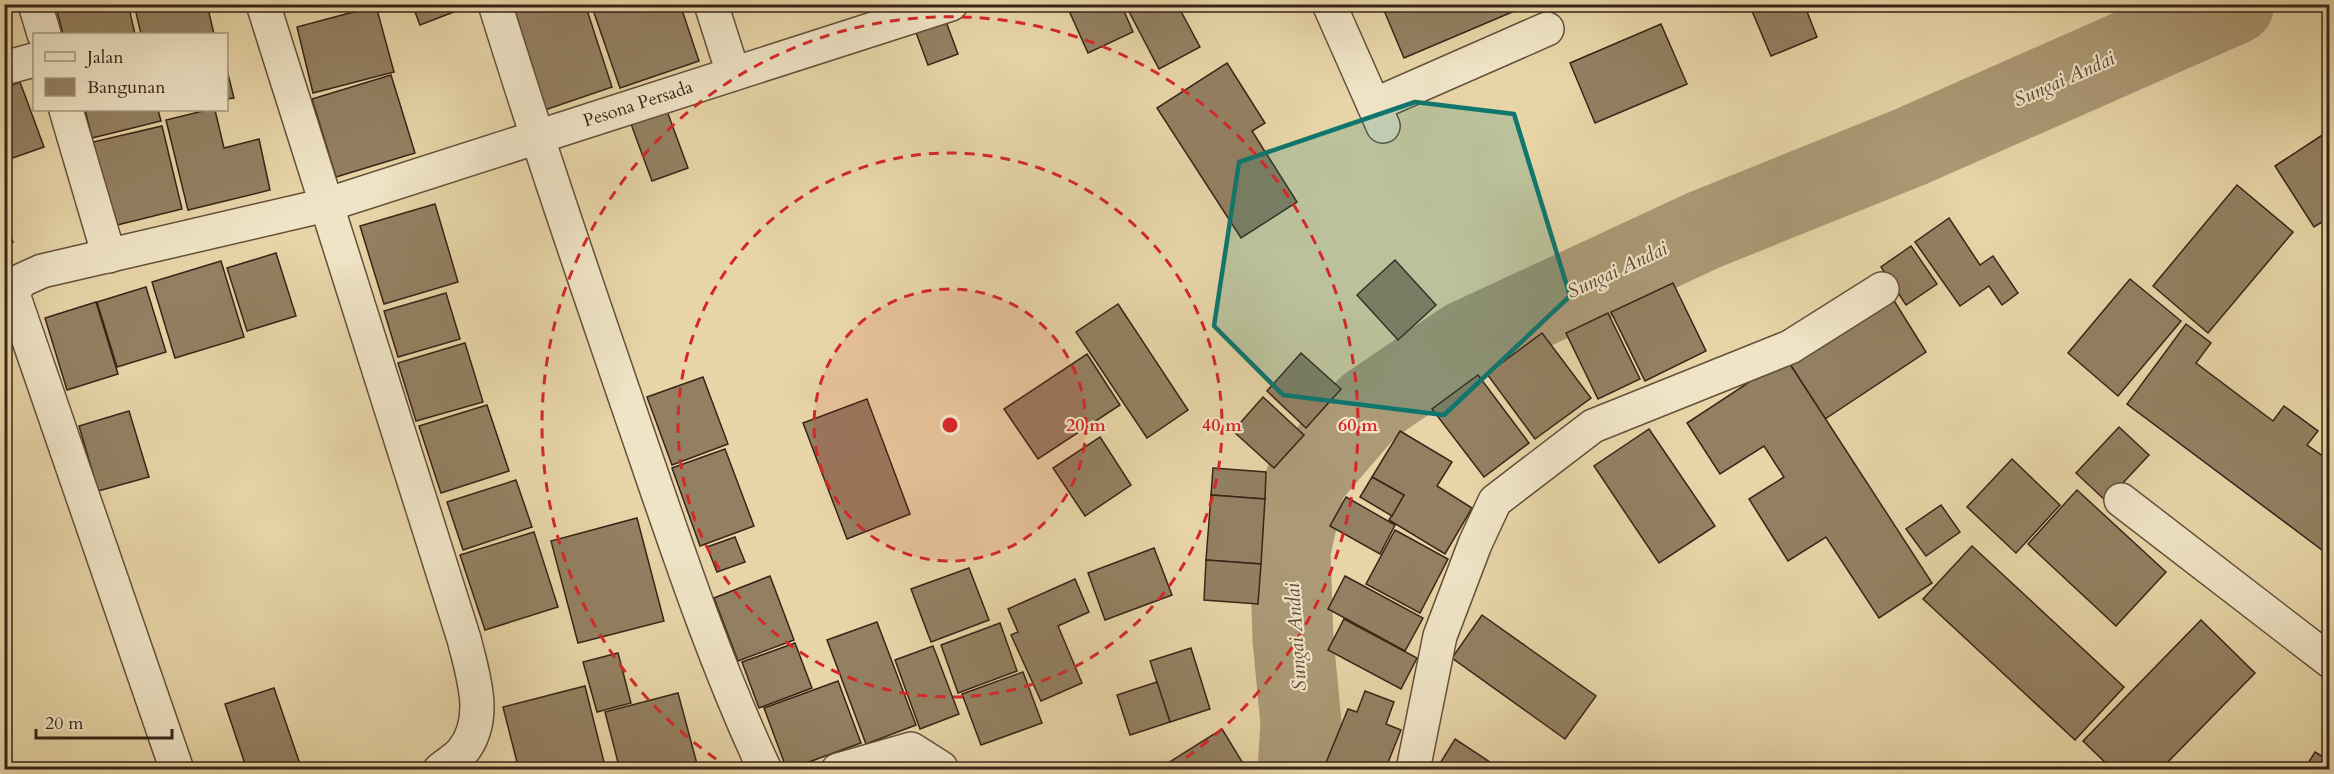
<svg xmlns="http://www.w3.org/2000/svg" width="2334" height="774" viewBox="0 0 2334 774" font-family="Cardo,serif">
  <style>
    .lines { fill: none; stroke-linecap: round; stroke-linejoin: round }
    .river { stroke: #ac9976; stroke-width: 81 }
    .building { fill: #938062; stroke: #392417; stroke-width: 1.5 }
    .minor-casing { stroke: #64503b; stroke-width: 36 }
    .minor { stroke: #efe4c6; stroke-width: 33 }
    .marked { fill: #0f766e; fill-opacity: 0.2; stroke: #0f766e; stroke-width: 4.5; stroke-linejoin: round }
    .ring { fill: none; stroke: #d62828; stroke-width: 3; stroke-dasharray: 10 8 }
    .labels { text-anchor: middle; dominant-baseline: central; stroke-width: 4.5; stroke-linejoin: round; paint-order: stroke }
    .street-label { font-size: 18px; fill: #392417; stroke: #efe4c6 }
    .water-label { font-size: 20px; font-style: italic; fill: #5c4734; stroke: #efe4c6 }
    .centre { fill: #d62828; stroke: #efe4c6; stroke-width: 3 }
    .ring-label { font-size: 18px; text-anchor: middle; font-weight: bold; fill: #d62828; stroke: #efe4c6; stroke-width: 4.5; stroke-linejoin: round; paint-order: stroke }
  </style>
  <rect width="100%" height="100%" fill="#e7d5a7"/>
  <filter id="stains"><feTurbulence type="fractalNoise" baseFrequency=".00333" numOctaves="4"/><feColorMatrix values="0 0 0 0 .2 0 0 0 0 .09 0 0 0 0 .02 0 0 0 .5 -.17"/></filter>
  <radialGradient id="worn" r=".72"><stop offset=".6" stop-color="#630" stop-opacity="0"/><stop offset="1" stop-color="#630" stop-opacity=".3"/></radialGradient>
  <g class="lines">
    <path class="river" d="M1298 770 1301 723 1293 639 1290 551 1306 479 1368 407 1465 341 1704 230 1910 147 2234 4"/>
  </g>
  <g class="building">
    <path d="M68 4H128L135 34H63L56 7Z"/>
    <path d="M134 4H207L214 34H141Z"/>
    <path d="M412 4H463L464 8 420 25Z"/>
    <path d="M533 4H585L612 87 539 112 506 13Z"/>
    <path d="M591 4H680L699 61 620 88Z"/>
    <path d="M1066 4H1121L1133 32 1088 53Z"/>
    <path d="M1125 4H1177L1200 47 1159 69Z"/>
    <path d="M1392 4H1531L1404 58 1383 8Z"/>
    <path d="M1749 4H1804L1817 37 1771 56Z"/>
    <path d="M376 6 394 72 313 93 297 27Z"/>
    <path d="M944 16 958 54 928 65 914 27Z"/>
    <path d="M1661 24 1687 84 1595 123 1570 63Z"/>
    <path d="M1227 63 1265 123 1252 131 1297 202 1241 238 1157 108Z"/>
    <path d="M226 66 234 98 226 99Z"/>
    <path d="M391 75 415 153 336 177 312 99Z"/>
    <path d="M20 82 44 147 4 161V88Z"/>
    <path d="M85 110H158L161 121 92 138Z"/>
    <path d="M207 110H215L224 148 259 139 270 190 188 210 166 120Z"/>
    <path d="M667 111 688 168 652 181 631 124Z"/>
    <path d="M162 126 182 209 113 226 93 142Z"/>
    <path d="M2330 130V217L2314 227 2275 166Z"/>
    <path d="M2237 185 2293 232 2208 333 2153 286Z"/>
    <path d="M435 204 458 282 384 304 360 226Z"/>
    <path d="M1949 218 1980 265 1993 256 2018 293 2002 305 1989 286 1960 306 1915 242Z"/>
    <path d="M4 219 13 242 4 245Z"/>
    <path d="M1911 246 1937 284 1906 305 1881 267Z"/>
    <path d="M276 253 296 316 247 331 227 268Z"/>
    <path d="M1395 260 1436 305 1398 340 1357 295Z"/>
    <path d="M221 261 244 337 175 358 152 282Z"/>
    <path d="M2130 279 2181 321 2118 396 2068 353Z"/>
    <path d="M1673 283 1706 351 1645 381 1611 312Z"/>
    <path d="M146 287 166 352 117 367 97 302Z"/>
    <path d="M1888 291 1926 352 1825 419 1786 358Z"/>
    <path d="M446 293 460 339 398 357 384 311Z"/>
    <path d="M96 302 118 374 67 390 45 318Z"/>
    <path d="M1118 304 1188 410 1147 438 1076 332Z"/>
    <path d="M1608 313 1640 379 1598 399 1566 333Z"/>
    <path d="M2186 324 2211 343 2196 363 2273 421 2284 406 2318 431 2307 445 2330 461V556L2127 404Z"/>
    <path d="M1542 333 1591 398 1535 439 1487 374Z"/>
    <path d="M465 343 483 402 416 421 398 363Z"/>
    <path d="M1301 353 1341 389 1306 428 1267 391Z"/>
    <path d="M1087 354 1120 405 1038 459 1004 409Z"/>
    <path d="M1786 358 1932 583 1879 618 1826 537 1788 561 1749 499 1784 477 1764 446 1720 474 1687 423Z"/>
    <path d="M1478 375 1529 443 1484 477 1432 409Z"/>
    <path d="M703 377 728 444 672 465 647 397Z"/>
    <path d="M1263 397 1304 435 1274 468 1233 431Z"/>
    <path d="M867 399 910 514 847 539 803 423Z"/>
    <path d="M487 405 509 471 441 493 419 426Z"/>
    <path d="M129 411 149 477 98 491 79 426Z"/>
    <path d="M2119 427 2149 455 2106 501 2076 473Z"/>
    <path d="M1649 429 1715 526 1659 563 1594 466Z"/>
    <path d="M1400 431 1452 462 1437 486 1472 508 1445 554 1389 520 1404 495 1372 477Z"/>
    <path d="M1100 437 1131 485 1085 516 1053 468Z"/>
    <path d="M725 449 754 526 700 546 672 468Z"/>
    <path d="M2012 459 2060 505 2016 553 1967 507Z"/>
    <path d="M1213 468 1266 472 1265 499 1211 495Z"/>
    <path d="M1372 477 1404 495 1392 516 1360 497Z"/>
    <path d="M516 480 532 527 463 550 447 502Z"/>
    <path d="M2077 490 2166 572 2116 626 2028 544Z"/>
    <path d="M1211 495 1265 499 1261 564 1206 560Z"/>
    <path d="M1346 497 1395 525 1380 554 1330 526Z"/>
    <path d="M1941 505 1960 532 1926 556 1906 529Z"/>
    <path d="M637 518 664 621 578 643 551 541Z"/>
    <path d="M1395 530 1448 559 1420 613 1366 584Z"/>
    <path d="M534 532 558 607 485 630 460 555Z"/>
    <path d="M735 537 745 562 717 572 707 547Z"/>
    <path d="M1972 546 2124 687 2075 740 1923 599Z"/>
    <path d="M1154 548 1172 595 1105 620 1088 573Z"/>
    <path d="M1206 560 1261 564 1258 604 1204 600Z"/>
    <path d="M969 568 989 620 931 642 911 589Z"/>
    <path d="M770 576 794 640 738 661 714 598Z"/>
    <path d="M1345 576 1423 618 1405 651 1328 609Z"/>
    <path d="M1075 579 1089 612 1058 626 1082 683 1041 701 1011 635 1018 632 1008 609Z"/>
    <path d="M1482 615 1596 696 1565 739 1452 658Z"/>
    <path d="M1344 619 1417 658 1401 689 1328 650Z"/>
    <path d="M2201 620 2255 673 2160 770H2113L2083 741Z"/>
    <path d="M877 622 916 725 866 744 827 640Z"/>
    <path d="M1000 623 1017 671 958 693 941 645Z"/>
    <path d="M795 643 812 688 759 708 742 662Z"/>
    <path d="M933 646 959 714 920 729 895 660Z"/>
    <path d="M1191 648 1210 709 1170 722 1150 661Z"/>
    <path d="M618 653 631 703 597 712 583 662Z"/>
    <path d="M1023 672 1042 723 981 745 962 694Z"/>
    <path d="M838 681 861 743 787 770 764 708Z"/>
    <path d="M1157 682 1170 722 1130 735 1117 695Z"/>
    <path d="M585 686 606 770H519L503 707Z"/>
    <path d="M274 688 302 770H247L225 704Z"/>
    <path d="M1365 691 1394 702 1386 724 1401 730 1385 770H1323L1348 709 1357 712Z"/>
    <path d="M678 693 697 764 677 770H620L605 712Z"/>
    <path d="M1222 729 1247 770H1160V768Z"/>
    <path d="M1455 739 1502 770H1436Z"/>
    <path d="M2315 752 2330 761V770H2304Z"/>
  </g>
  <g class="lines">
    <defs>
      <g id="minor">
        <path d="M35 4 44 34"/>
        <path d="M263 4 464 639C473 676 489 719 462 752 457 758 447 764 440 770"/>
        <path d="M495 4C539 146 587 286 635 426 675 542 713 659 765 770"/>
        <path d="M711 4 733 73"/>
        <path d="M1329 4 1383 126"/>
        <path d="M4 68 34 60"/>
        <path d="M1374 105 1547 29"/>
        <path d="M66 110 109 256"/>
        <path d="M2121 500 2330 661"/>
        <path d="M177 770 15 300 14 290 22 280 42 271 326 205 951 4"/>
        <path d="M838 770 911 749 941 768"/>
        <path d="M1413 770 1440 636 1475 544 1495 501 1593 426 1790 347 1882 289"/>
      </g>
    </defs>
    <use href="#minor" class="minor-casing"/>
    <use href="#minor" class="minor"/>
  </g>
  <path class="marked" d="M1415 102 1514 114 1570 296 1444 415 1283 395 1214 326 1239 162Z"/>
  <circle cx="950" cy="425" r="136" fill="#d62828" fill-opacity=".12"/>
  <g class="ring">
    <circle cx="950" cy="425" r="136"/>
    <circle cx="950" cy="425" r="272"/>
    <path d="M731 769A408 408 0 1 1 1169 769"/>
  </g>
  <g class="labels">
    <g class="street-label">
      <text transform="translate(638 104) rotate(-18)">Pesona Persada</text>
    </g>
    <g class="water-label">
      <text transform="translate(2064 79) rotate(-24)">Sungai Andai</text>
      <text transform="translate(1617 270) rotate(-25)">Sungai Andai</text>
      <text transform="translate(1296 637) rotate(-94)">Sungai Andai</text>
    </g>
  </g>
  <circle cx="950" cy="425" r="9" class="centre"/>
  <g class="ring-label">
    <text x="1086" y="431">20 m</text>
    <text x="1222" y="431">40 m</text>
    <text x="1358" y="431">60 m</text>
  </g>
  <rect width="2334" height="774" fill="none" stroke="#e7d5a7" stroke-width="24"/>
  <rect x="6" y="6" width="2322" height="762" fill="none" stroke="#392417" stroke-width="3"/>
  <rect x="12" y="12" width="2310" height="750" fill="none" stroke="#392417" stroke-width="1.5"/>
  <rect x="33" y="33" width="195" height="78" fill="#efe4c6" stroke="#a69780" stroke-width="1.5"/>
  <rect x="45" y="52" width="30" height="9" fill="#efe4c6" stroke="#a69780" stroke-width="1.5"/>
  <text x="87" y="63" font-size="18" fill="#392417">Jalan</text>
  <rect x="45" y="78" width="30" height="18" fill="#938062" stroke="#a69780" stroke-width="1.5"/>
  <text x="87" y="93" font-size="18" fill="#392417">Bangunan</text>
  <path d="M36 729v9h136v-9" fill="none" stroke="#392417" stroke-width="3"/>
  <text x="45" y="729" font-size="18" fill="#392417" stroke="#efe4c6" stroke-width="4.5" paint-order="stroke">20 m</text>
  <rect width="100%" height="100%" filter="url(#stains)"/>
  <rect width="100%" height="100%" fill="url(#worn)"/>
</svg>
